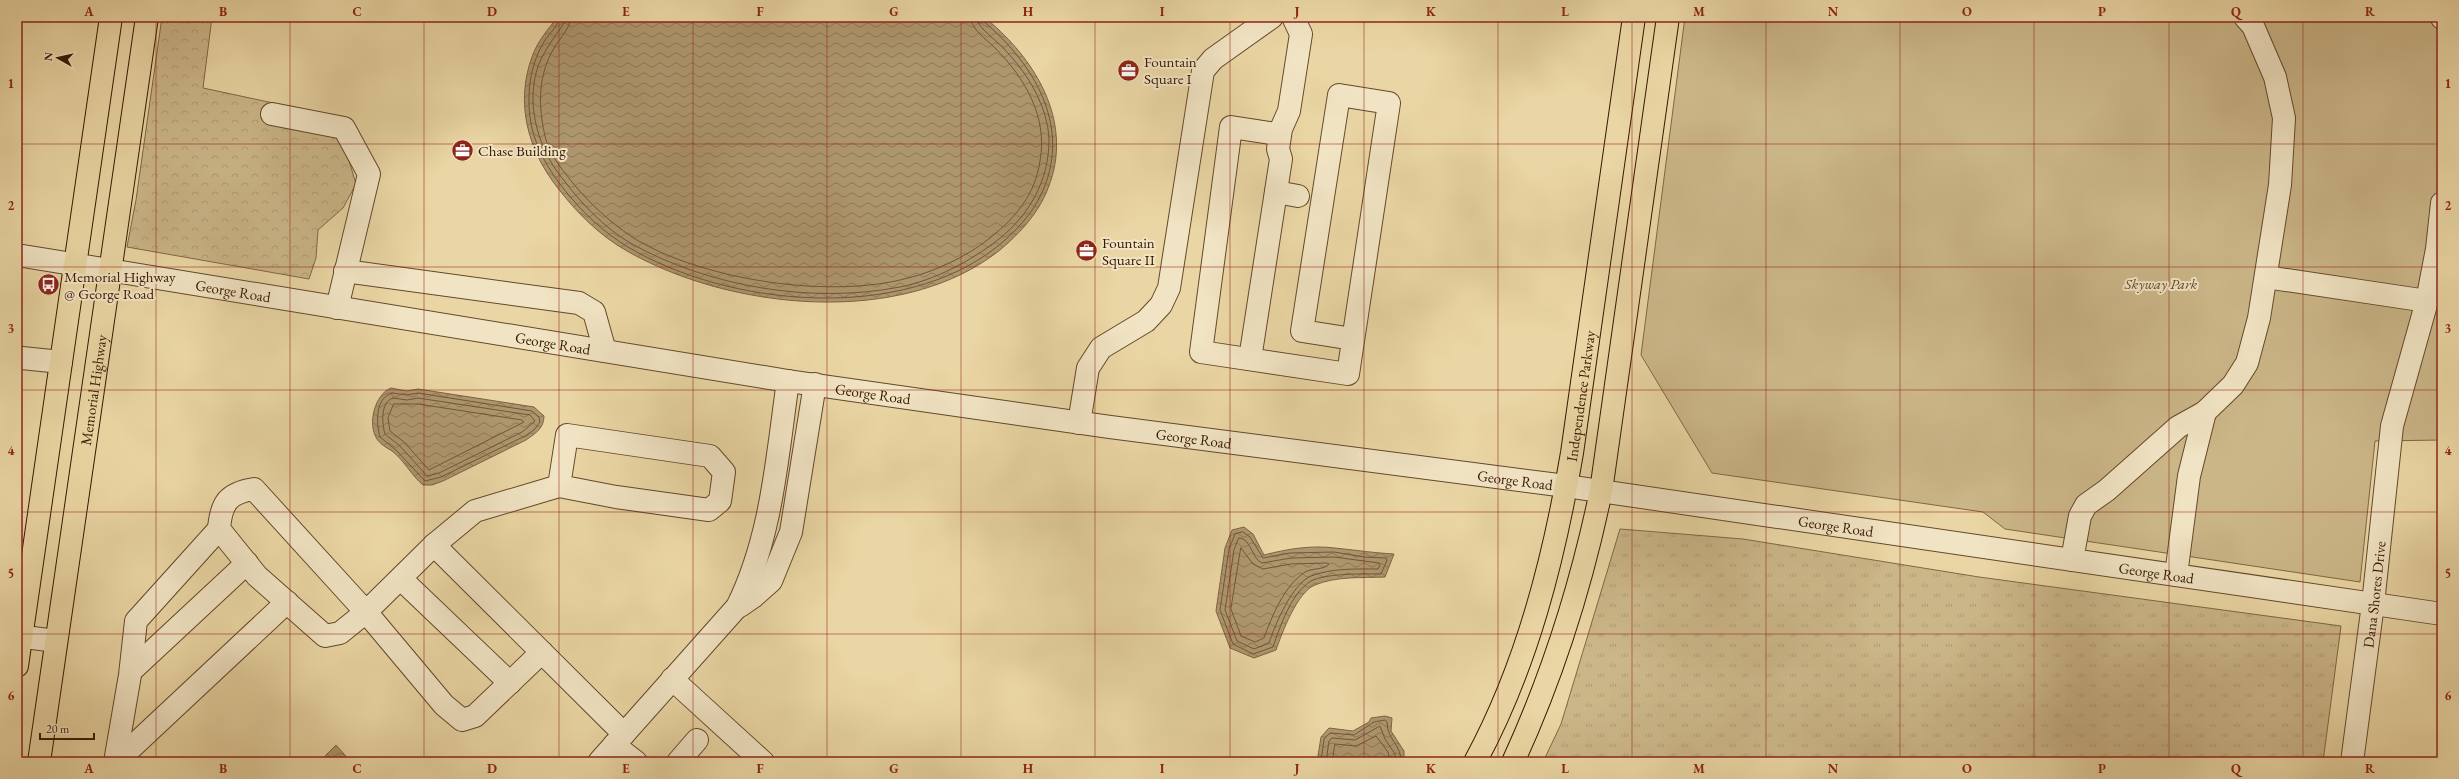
<svg xmlns="http://www.w3.org/2000/svg" width="2459" height="779" viewBox="0 0 2459 779" font-family="'EB Garamond',serif">
  <style>
    .grass { fill: url(#grass-tufts); stroke: #806744 }
    .forest { fill: url(#forest-crowns); stroke: #806744 }
    .park { fill: #cbb688; stroke: #806744 }
    .water { fill: url(#water-waves); stroke: #7d6342 }
    .lines { fill: none; stroke-linecap: round; stroke-linejoin: round }
    .shore { stroke: #725637; stroke-width: 1 }
    .minor-casing { stroke: #63482a; stroke-width: 24 }
    .major-casing { stroke: #361801; stroke-width: 24 }
    .highway-casing { stroke: #361801; stroke-width: 24 }
    .minor { stroke: #f1e4c4; stroke-width: 22 }
    .major { stroke: #ead6a4; stroke-width: 22 }
    .highway { stroke: #ead6a4; stroke-width: 22 }
    .grid { fill: none; stroke: #8f2418; stroke-width: 1; stroke-opacity: 0.55 }
    .labels { text-anchor: middle; dominant-baseline: central; stroke-width: 4; stroke-linejoin: round; paint-order: stroke }
    .poi-label { font-size: 15px; fill: #361801; stroke: #f1e4c4; text-anchor: start }
    .park-label { font-size: 15px; font-style: italic; fill: #63472a; stroke: #f1e4c4 }
    .street-label { font-size: 15px; fill: #361801; stroke: #f1e4c4 }
    .neatline { fill: none; stroke: #8f2418; stroke-width: 1.5 }
    .grid-label { font-size: 13px; text-anchor: middle; font-weight: bold; fill: #8f2418 }
  </style>
  <defs>
    <pattern id="grass-tufts" width="24" height="20" patternUnits="userSpaceOnUse"><rect width="24" height="20" fill="#cbb688"/><path d="M3 7l-1-3M5 7V3M7 7l1-3M15 17l-1-3M17 17v-4M19 17l1-3" fill="none" stroke="#af9c74"/></pattern>
    <pattern id="forest-crowns" width="20" height="18" patternUnits="userSpaceOnUse"><rect width="20" height="18" fill="#cbb688"/><path d="M2 6a3 3 0 1 1 6 0M12 15a3 3 0 1 1 6 0" fill="none" stroke="#af9c74"/></pattern>
    <pattern id="water-waves" width="16" height="10" patternUnits="userSpaceOnUse"><rect width="16" height="10" fill="#ad956d"/><path d="M0 5q4-4 8 0t8 0" fill="none" stroke="#8e7957"/></pattern>
  </defs>
  <rect width="100%" height="100%" fill="#ead6a4"/>
  <filter id="stains"><feTurbulence type="fractalNoise" baseFrequency=".005" numOctaves="4"/><feColorMatrix values="0 0 0 0 .2 0 0 0 0 .09 0 0 0 0 .02 0 0 0 .5 -.17"/></filter>
  <radialGradient id="worn" r=".72"><stop offset=".6" stop-color="#630" stop-opacity="0"/><stop offset="1" stop-color="#630" stop-opacity=".3"/></radialGradient>
  <path class="grass" d="M1620 529 1743 539 1979 577 2341 626 2323 762H1543L1561 724Z"/>
  <path class="forest" d="M162 17H212L203 88 320 113 344 144 356 184 343 208 318 230 316 258 309 279 127 247 136 200Z"/>
  <path class="park" d="M1685 17H2442V440L2375 441 2360 582 2005 529 1983 512 1712 473 1641 355Z"/>
  <g class="water">
    <path d="M558 17H984C1029 53 1067 109 1054 169 1046 204 1027 227 1000 250 902 328 730 310 627 251 600 236 576 212 557 187 528 150 515 103 532 57 537 42 548 29 558 17Z"/>
    <path d="M391 388 407 391 418 389 534 407 544 416C544 428 536 433 526 440L443 481 432 485H423C411 475 404 460 392 451 387 448 380 444 377 439 367 424 375 394 391 388Z"/>
    <path d="M1244 527 1253 534 1264 555C1287 549 1311 545 1335 548 1355 550 1374 553 1394 554L1385 577C1363 578 1336 576 1315 585 1297 592 1282 633 1276 650L1254 658 1230 648 1216 611 1225 548 1232 530Z"/>
    <path d="M1385 716 1392 718 1391 731 1404 751V762H1317L1321 737 1329 728 1353 731 1369 722 1371 718Z"/>
    <path d="M336 745 351 762H319Z"/>
  </g>
  <g class="lines">
    <g class="shore">
      <path d="M560 17C558 26 550 33 545 40 534 58 529 78 529 98 528 133 542 161 563 188 581 211 603 232 628 247 729 307 902 323 998 246 1027 222 1047 196 1052 157 1058 103 1023 54 983 21L982 17"/>
      <path d="M565 17 564 23C557 34 548 45 542 57 523 96 536 146 562 178 581 203 604 228 632 244 710 287 812 304 900 287 935 280 971 261 999 239 1029 215 1049 181 1049 140 1048 107 1028 74 1006 51 998 41 978 29 976 17"/>
      <path d="M571 17C570 29 560 38 554 48 538 75 538 106 545 136 548 153 562 169 572 182 589 203 610 222 632 237 699 279 823 298 900 280 932 273 965 258 990 238 1016 217 1035 195 1040 161 1048 117 1025 78 995 48 986 39 972 30 970 17"/>
      <path d="M392 393 407 395 418 393 532 411 539 417 540 422 534 430 525 436 441 477 425 481 396 450 380 437C376 423 375 398 392 393Z"/>
      <path d="M393 398 407 400 418 398 530 415 535 421 522 432 439 473 427 476 400 446 385 434C382 424 380 402 393 398Z"/>
      <path d="M394 404H418L522 420 524 422 429 470 404 442 390 431 388 418Z"/>
      <path d="M1243 532 1250 537 1263 558 1290 553 1334 552 1364 557 1386 558 1387 560 1381 574C1364 574 1326 573 1311 581 1291 593 1280 627 1273 647L1253 654 1233 644 1220 610 1229 549 1235 534Z"/>
      <path d="M1239 538C1251 538 1252 559 1262 563L1291 558 1334 557 1379 563 1380 565 1378 569C1356 569 1332 568 1311 576 1292 584 1275 625 1269 643L1254 649 1237 641 1225 610 1234 550Z"/>
      <path d="M1241 548 1253 564 1263 569 1291 564 1327 563 1329 564C1324 570 1312 568 1305 572 1284 586 1272 616 1264 638L1255 642 1241 636 1231 609Z"/>
      <path d="M1321 762 1324 739 1330 733 1354 735 1374 722 1385 720 1387 722C1387 740 1402 745 1401 762"/>
      <path d="M1326 762 1329 741 1332 738 1355 740 1380 726 1385 739 1395 754 1396 762"/>
      <path d="M1332 762 1335 744 1356 746 1376 736 1388 752 1390 762"/>
    </g>
    <defs>
      <g id="minor">
        <path d="M2442 17V18"/>
        <path d="M272 114 344 128 369 174 337 308"/>
        <path d="M1270 133 1231 127 1201 352 1348 374 1389 103 1339 95 1302 331 1353 339"/>
        <path d="M1276 192 1298 196"/>
        <path id="s1" d="M17 255 788 381 1110 427 1566 486 2442 614"/>
        <path d="M345 271 579 303 594 312 605 351"/>
        <path d="M2266 277 2427 301"/>
        <path d="M22 358 61 362"/>
        <path d="M1250 359 1281 159 1278 149 1281 129 1289 111 1301 34 1293 17"/>
        <path d="M1079 423 1088 368 1101 348 1146 321 1161 305 1169 288 1203 71 1213 59 1272 17"/>
        <path d="M434 545 475 511 559 486 567 435 710 456 724 472 720 501 709 510 616 497 559 486"/>
        <path d="M2072 560 2080 516 2086 505 2107 490 2178 427 2205 412 2233 385 2247 363 2259 318 2280 185 2284 118 2275 77 2253 26 2245 17"/>
        <path d="M2176 575 2189 476 2205 412"/>
        <path d="M401 579 510 683"/>
        <path d="M740 606 753 597 771 581 791 532 815 384"/>
        <path d="M17 636 56 641"/>
        <path d="M542 652 475 716 462 720 444 705 366 612 254 489C228 493 221 503 219 529L257 576 325 636 340 633 366 612 434 545 624 734"/>
        <path d="M131 671 247 563"/>
        <path d="M672 679 763 762"/>
        <path d="M614 745 636 762"/>
        <path d="M115 762 130 675 136 621 219 529"/>
        <path d="M116 762 287 602"/>
        <path d="M599 762 737 607C772 537 777 457 788 381"/>
        <path d="M678 762 697 740"/>
        <path id="s2" d="M2352 762 2373 604 2392 426 2427 301 2437 249 2442 203"/>
      </g>
      <g id="major">
        <path d="M17 666 111 17"/>
        <path id="s3" d="M39 762 147 17"/>
        <path id="s4" d="M1475 762C1527 666 1554 559 1572 453L1634 17"/>
        <path d="M1513 762C1554 673 1581 587 1601 491"/>
      </g>
      <path id="highway" d="M1601 491 1668 17"/>
    </defs>
    <use href="#minor" class="minor-casing"/>
    <use href="#major" class="major-casing"/>
    <use href="#highway" class="highway-casing"/>
    <use href="#minor" class="minor"/>
    <use href="#major" class="major"/>
    <use href="#highway" class="highway"/>
  </g>
  <path class="grid" d="M156 17V762M290 17V762M424 17V762M559 17V762M693 17V762M827 17V762M961 17V762M1095 17V762M1230 17V762M1364 17V762M1498 17V762M1632 17V762M1766 17V762M1900 17V762M2034 17V762M2169 17V762M2303 17V762M17 144H2442M17 267H2442M17 390H2442M17 512H2442M17 634H2442"/>
  <defs>
    <symbol id="office-disc" viewBox="-11 -11 22 22"><circle r="9.5" fill="#8f2418" stroke="#f1e4c4"/><path d="M-6-3h4V-5.5h4V-3h4V5H-6ZM-1-4.5V-3h2v-1.5ZM-6 0V1H6V0Z" fill="#fff"/></symbol>
    <symbol id="bus-disc" viewBox="-11 -11 22 22"><circle r="9.5" fill="#8f2418" stroke="#f1e4c4"/><path d="M-5-6H5V4H4V6H2V4H-2V6H-4V4H-5ZM-3.5-4V0h7V-4ZM-3.5 1.2v1.5H-2V1.2ZM2 1.2v1.5H3.5V1.2Z" fill="#fff"/></symbol>
  </defs>
  <g fill-rule="evenodd">
    <use href="#office-disc" x="1116" y="58" width="25" height="25"/>
    <use href="#office-disc" x="450" y="138" width="25" height="25"/>
    <use href="#office-disc" x="1074" y="238" width="25" height="25"/>
    <use href="#bus-disc" x="36" y="272" width="25" height="25"/>
  </g>
  <g class="labels">
    <g class="poi-label">
      <text x="1144" y="61">Fountain<tspan x="1144" dy="17">Square I</tspan></text>
      <text x="478" y="150">Chase Building</text>
      <text x="1102" y="242">Fountain<tspan x="1102" dy="17">Square II</tspan></text>
      <text x="64" y="276">Memorial Highway<tspan x="64" dy="17">@ George Road</tspan></text>
    </g>
    <g class="park-label">
      <text x="2161" y="283">Skyway Park</text>
    </g>
    <g class="street-label">
      <text stroke="none"><textPath href="#s1" startOffset="219">George Road</textPath></text>
      <text stroke="none"><textPath href="#s1" startOffset="543">George Road</textPath></text>
      <text stroke="none"><textPath href="#s3" startOffset="376">Memorial Highway</textPath></text>
      <text stroke="none"><textPath href="#s1" startOffset="867">George Road</textPath></text>
      <text stroke="none"><textPath href="#s4" startOffset="383">Independence Parkway</textPath></text>
      <text stroke="none"><textPath href="#s1" startOffset="1191">George Road</textPath></text>
      <text stroke="none"><textPath href="#s1" startOffset="1515">George Road</textPath></text>
      <text stroke="none"><textPath href="#s1" startOffset="1839">George Road</textPath></text>
      <text stroke="none"><textPath href="#s1" startOffset="2163">George Road</textPath></text>
      <text stroke="none"><textPath href="#s2" startOffset="169">Dana Shores Drive</textPath></text>
    </g>
  </g>
  <rect width="2459" height="779" fill="none" stroke="#ead6a4" stroke-width="44"/>
  <g transform="translate(58 58) rotate(278)" stroke="#f1e4c4" stroke-width="3" paint-order="stroke">
  <path d="M0-3L7 15L0 10L-7 15Z" fill="#361801"/>
  <text y="-6" font-size="11" font-weight="bold" text-anchor="middle" fill="#361801">N</text>
  </g>
  <path d="M40 733v6h54v-6" fill="none" stroke="#361801" stroke-width="2"/>
  <text x="46" y="733" font-size="12" fill="#361801" stroke="#f1e4c4" stroke-width="3" paint-order="stroke">20 m</text>
  <rect x="22" y="22" width="2415" height="735" class="neatline"/>
  <g class="grid-label">
    <text x="89" y="16">A</text>
    <text x="223" y="16">B</text>
    <text x="357" y="16">C</text>
    <text x="492" y="16">D</text>
    <text x="626" y="16">E</text>
    <text x="760" y="16">F</text>
    <text x="894" y="16">G</text>
    <text x="1028" y="16">H</text>
    <text x="1162" y="16">I</text>
    <text x="1297" y="16">J</text>
    <text x="1431" y="16">K</text>
    <text x="1565" y="16">L</text>
    <text x="1699" y="16">M</text>
    <text x="1833" y="16">N</text>
    <text x="1967" y="16">O</text>
    <text x="2102" y="16">P</text>
    <text x="2236" y="16">Q</text>
    <text x="2370" y="16">R</text>
    <text x="11" y="88">1</text>
    <text x="2448" y="88">1</text>
    <text x="11" y="210">2</text>
    <text x="2448" y="210">2</text>
    <text x="11" y="333">3</text>
    <text x="2448" y="333">3</text>
    <text x="11" y="455">4</text>
    <text x="2448" y="455">4</text>
    <text x="11" y="578">5</text>
    <text x="2448" y="578">5</text>
    <text x="11" y="700">6</text>
    <text x="2448" y="700">6</text>
    <text x="89" y="773">A</text>
    <text x="223" y="773">B</text>
    <text x="357" y="773">C</text>
    <text x="492" y="773">D</text>
    <text x="626" y="773">E</text>
    <text x="760" y="773">F</text>
    <text x="894" y="773">G</text>
    <text x="1028" y="773">H</text>
    <text x="1162" y="773">I</text>
    <text x="1297" y="773">J</text>
    <text x="1431" y="773">K</text>
    <text x="1565" y="773">L</text>
    <text x="1699" y="773">M</text>
    <text x="1833" y="773">N</text>
    <text x="1967" y="773">O</text>
    <text x="2102" y="773">P</text>
    <text x="2236" y="773">Q</text>
    <text x="2370" y="773">R</text>
  </g>
  <rect width="100%" height="100%" filter="url(#stains)"/>
  <rect width="100%" height="100%" fill="url(#worn)"/>
</svg>
